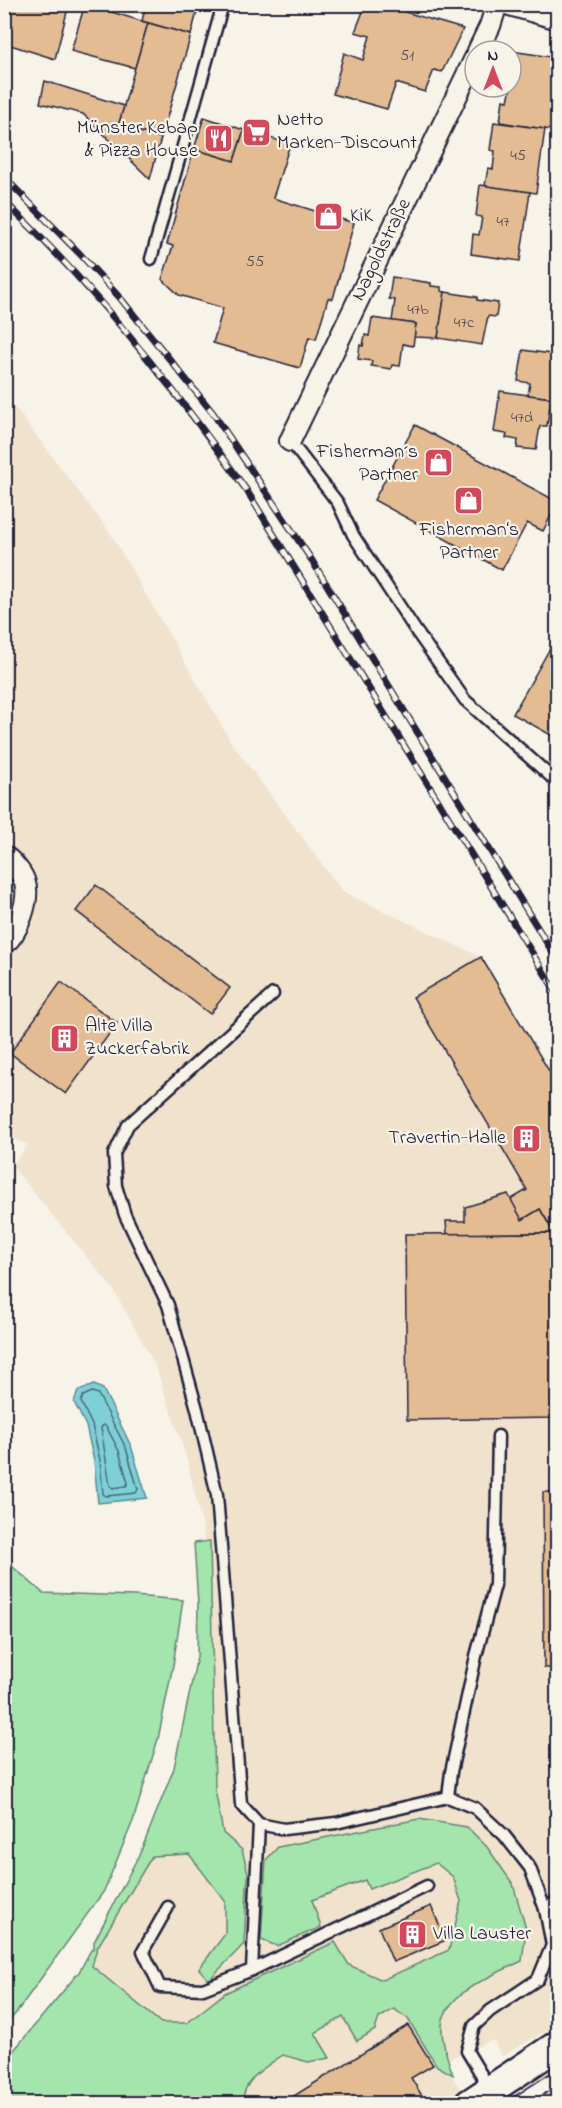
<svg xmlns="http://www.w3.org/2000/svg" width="562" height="2108" viewBox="0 0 562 2108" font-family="'Indie Flower',sans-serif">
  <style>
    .built { fill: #f1e2ce }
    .green { fill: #a4e5ad; stroke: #638474; stroke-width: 1.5 }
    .water { fill: #7fd0d6; stroke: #5a8a98; stroke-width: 1.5 }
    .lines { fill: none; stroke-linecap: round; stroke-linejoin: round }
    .shore { stroke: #476879; stroke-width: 1.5 }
    .building { fill: #e3bc93; stroke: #22223b; stroke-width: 1.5 }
    .lane-casing { stroke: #22223b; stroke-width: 15 }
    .street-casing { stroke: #22223b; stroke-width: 24 }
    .secondary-casing { stroke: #22223b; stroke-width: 33 }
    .lane { stroke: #f7f3e8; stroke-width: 10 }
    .street { stroke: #f7f3e8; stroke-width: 20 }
    .secondary { stroke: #f7f3e8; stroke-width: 28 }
    .tram { stroke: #22223b; stroke-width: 1.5 }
    .rail-casing { stroke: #22223b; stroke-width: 7 }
    .rail { stroke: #f7f3e8; stroke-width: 4.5; stroke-dasharray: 14; stroke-linecap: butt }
    .labels { text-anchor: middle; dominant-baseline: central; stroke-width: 4.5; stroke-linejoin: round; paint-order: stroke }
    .number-label { font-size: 16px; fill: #524851 }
    .poi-label { font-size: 20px; fill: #22223b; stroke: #f7f3e8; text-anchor: start }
    .street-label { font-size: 20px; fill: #22223b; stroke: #f7f3e8 }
  </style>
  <rect width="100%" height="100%" fill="#f7f3e8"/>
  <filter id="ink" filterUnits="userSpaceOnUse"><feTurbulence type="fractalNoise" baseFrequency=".0167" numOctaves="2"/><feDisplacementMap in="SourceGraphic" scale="12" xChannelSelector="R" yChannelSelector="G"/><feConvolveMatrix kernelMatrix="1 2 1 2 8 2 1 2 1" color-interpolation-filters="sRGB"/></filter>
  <g filter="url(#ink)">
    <path class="built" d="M4 393 111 534 231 742 343 892 481 957 557 1086V2025L502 2056 493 2040 441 2062 471 2103 96 2104 89 1966 96 1949 139 1877 185 1767 207 1582 203 1528 186 1456 155 1365 113 1289 12 1166 28 1145 5 1135Z"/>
    <g class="green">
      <path d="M5 869C15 884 14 902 5 918Z"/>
      <path d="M210 1541 215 1789 223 1833 242 1850 248 1873 244 1944 209 1980 199 1969 225 1934V1901L189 1854 152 1856 97 1948 92 1966 161 2023H187L225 1993 335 1942 349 1965 382 1980 449 1950 461 1901 453 1877 436 1863 369 1889 365 1880 312 1900 321 1927 277 1946 261 1940 266 1860 278 1847 419 1819 467 1827 487 1847 513 1884 526 1929 522 1961C496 1974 445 1992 442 2025 441 2041 448 2060 453 2075L437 2066 408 2019 394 2009 379 2018 375 2030 357 2041 343 2017 315 2033 330 2058 308 2062 283 2055C265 2067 242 2080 243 2103H5V2061L79 1972 91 1950 94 1948V1942L141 1851 174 1768 197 1657 198 1604 194 1543Z"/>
      <path d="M5 1561H6L43 1593 134 1596 183 1600 173 1665 158 1739 133 1821 104 1891 16 2013 5 2026Z"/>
    </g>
    <path class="water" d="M94 1385 103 1389 131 1446 147 1498 98 1503 94 1461 86 1426 74 1402 78 1391Z"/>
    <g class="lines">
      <g class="shore">
        <path d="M92 1392 98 1394 126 1448 138 1489 136 1493 106 1496 103 1494 100 1460 92 1425 81 1402 83 1396Z"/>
        <path d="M103 1425 106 1426 119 1451 128 1483 126 1486 113 1488 110 1486 101 1428Z"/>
      </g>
    </g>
    <g class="building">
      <path d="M4 4H69L55 59 4 43Z"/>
      <path d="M85 4 148 23 135 68 71 51Z"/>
      <path d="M146 4H199L191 35 142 21Z"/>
      <path d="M366 4H378L463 29 442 72 434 70 425 92 396 83 387 109 333 94 344 53 363 60 370 36 355 32Z"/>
      <path d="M148 23 191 35 161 138 118 126Z"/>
      <path d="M511 51 558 58V75L550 130 500 122 503 100 508 101 511 87Z"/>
      <path d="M45 81 124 106 118 126 161 138 150 179 83 114 40 103Z"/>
      <path d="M204 117 244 130 234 161 194 149Z"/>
      <path d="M494 122 545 129 536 193 485 186 488 168 493 169 495 151 490 150Z"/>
      <path d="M244 130 290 144 273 198 354 223 333 299 328 298 316 339 309 337 300 368 213 343 223 308 179 295 162 279 173 246 167 244 194 149 234 161Z"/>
      <path d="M480 185 530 192 520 261 471 254 473 234 479 235 482 217 476 216Z"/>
      <path d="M392 277 431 283V286L441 287V291L445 292 438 338 414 337 416 324 392 321 395 300 389 299Z"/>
      <path d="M445 292 477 297V300L498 303 496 317 488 316 482 345 438 338Z"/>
      <path d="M372 318 416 324 413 346 403 344 400 366 392 365 391 369 371 366 372 361 358 359 360 345 363 346 365 335 369 336Z"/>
      <path d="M523 350 558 355V411L549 410 551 398 528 395 530 383 518 381Z"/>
      <path d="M500 391 551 398 547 426H540L536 450 517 448 518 440 506 438 507 434 494 432Z"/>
      <path d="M415 425 558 502 543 531 527 523 502 570 374 500Z"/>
      <path d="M558 634V739L513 714Z"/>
      <path d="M96 885 230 988 210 1014 76 911Z"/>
      <path d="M481 957 558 1086V1239L540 1209 522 1220 510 1200 527 1190 413 997Z"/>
      <path d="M61 982 117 1023 66 1094 10 1053Z"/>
      <path d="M508 1194 522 1220 540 1209 554 1233 447 1234 446 1221H465V1207Z"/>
      <path d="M554 1233H558V1668H544L543 1492H556Z"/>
      <path d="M554 1233 556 1418 407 1420 405 1234Z"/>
      <path d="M431 1906 446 1940 393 1962 379 1928Z"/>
      <path d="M408 2025 433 2065 411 2078 427 2104H281Z"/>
    </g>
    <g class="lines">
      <defs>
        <g id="lane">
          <path d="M151 259 223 4"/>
          <path d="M290 441 338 503 353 535 416 631 465 700 558 783"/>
          <path d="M448 1797 451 1772 476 1656 495 1585 498 1436"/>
          <path d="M259 1824 241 1804 217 1495 197 1409 168 1305 125 1215 116 1186 114 1154 128 1125 273 994"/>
          <path d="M427 1886 252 1970 259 1824 284 1829 336 1823 448 1797 475 1808 504 1835 530 1868 545 1909"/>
          <path d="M168 1907 143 1951 160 1987 203 1989 252 1970"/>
          <path d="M490 2089 467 2051 474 2026 490 2011 538 1979 552 1945 545 1909 558 1900"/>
        </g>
        <g id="street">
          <path d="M506 4 558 19"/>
          <path d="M478 51 490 26 497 4"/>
          <path d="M290 441 475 58"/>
          <path d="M4 856C12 861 23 874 25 883 30 900 18 933 4 944"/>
        </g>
        <path id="secondary" d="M469 2104 558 2045"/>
      </defs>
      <use href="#lane" class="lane-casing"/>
      <use href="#street" class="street-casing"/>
      <use href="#secondary" class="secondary-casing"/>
      <use href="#lane" class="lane"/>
      <use href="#street" class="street"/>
      <use href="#secondary" class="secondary"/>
      <g class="tram">
        <path d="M503 2104 558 2068"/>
        <path d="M529 2104 558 2085"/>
      </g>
      <defs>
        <g id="rail">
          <path d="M4 177 80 254 121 299 213 413 311 559 558 961"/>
          <path d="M4 201C96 289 174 387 247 491L558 995"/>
        </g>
      </defs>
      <use href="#rail" class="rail-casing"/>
      <use href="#rail" class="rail"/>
    </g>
  </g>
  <defs>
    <symbol id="supermarket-square" viewBox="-11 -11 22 22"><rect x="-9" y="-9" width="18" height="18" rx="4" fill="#d1495b" stroke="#f7f3e8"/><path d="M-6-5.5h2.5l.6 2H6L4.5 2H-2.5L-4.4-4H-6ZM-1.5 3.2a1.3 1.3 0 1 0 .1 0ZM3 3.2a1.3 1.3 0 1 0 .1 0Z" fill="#fff"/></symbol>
    <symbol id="restaurant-square" viewBox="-11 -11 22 22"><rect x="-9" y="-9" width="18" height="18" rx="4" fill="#d1495b" stroke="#f7f3e8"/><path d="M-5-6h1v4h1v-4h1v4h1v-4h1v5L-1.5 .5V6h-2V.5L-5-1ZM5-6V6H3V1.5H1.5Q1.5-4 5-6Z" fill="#fff"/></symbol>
    <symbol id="shop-square" viewBox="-11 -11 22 22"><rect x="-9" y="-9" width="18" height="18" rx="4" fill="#d1495b" stroke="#f7f3e8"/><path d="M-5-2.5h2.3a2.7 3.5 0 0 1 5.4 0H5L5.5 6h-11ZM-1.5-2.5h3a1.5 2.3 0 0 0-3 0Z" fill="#fff"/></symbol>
    <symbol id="building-square" viewBox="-11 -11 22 22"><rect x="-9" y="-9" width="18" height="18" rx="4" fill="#d1495b" stroke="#f7f3e8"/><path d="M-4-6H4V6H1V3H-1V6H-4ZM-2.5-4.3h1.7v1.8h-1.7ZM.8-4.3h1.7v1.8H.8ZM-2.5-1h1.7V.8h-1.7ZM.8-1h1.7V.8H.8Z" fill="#fff"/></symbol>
  </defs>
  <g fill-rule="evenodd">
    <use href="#supermarket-square" x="240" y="116" width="33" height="33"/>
    <use href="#restaurant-square" x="202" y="122" width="33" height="33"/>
    <use href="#shop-square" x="312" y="200" width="33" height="33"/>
    <use href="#shop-square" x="422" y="446" width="33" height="33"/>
    <use href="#shop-square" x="452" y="484" width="33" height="33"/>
    <use href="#building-square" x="48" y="1022" width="33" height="33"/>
    <use href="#building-square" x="510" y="1122" width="33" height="33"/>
    <use href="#building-square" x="396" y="1918" width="33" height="33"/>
  </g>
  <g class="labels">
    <g class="number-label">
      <text x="407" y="56">51</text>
      <text x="518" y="156">45</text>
      <text x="503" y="222">47</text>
      <text x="255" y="262">55</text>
      <text x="418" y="310">47b</text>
      <text x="464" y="323">47c</text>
      <text x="522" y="418">47d</text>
    </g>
    <g class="poi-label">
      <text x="277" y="120">Netto<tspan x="277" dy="23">Marken-Discount</tspan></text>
      <text x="198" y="128" text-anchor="end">Münster Kebap<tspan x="198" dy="23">&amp; Pizza House</tspan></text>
      <text x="350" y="216">KiK</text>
      <text x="418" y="452" text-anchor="end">Fisherman´s<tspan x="418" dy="23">Partner</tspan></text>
      <text x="469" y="530" text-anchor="middle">Fisherman‘s<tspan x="469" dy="23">Partner</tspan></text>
      <text x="85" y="1026">Alte Villa<tspan x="85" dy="23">Zuckerfabrik</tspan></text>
      <text x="506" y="1138" text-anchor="end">Travertin-Halle</text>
      <text x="433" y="1934">Villa Lauster</text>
    </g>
    <g class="street-label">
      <text transform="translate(382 250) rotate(-64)">Nagoldstraße</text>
    </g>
  </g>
  <rect width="562" height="2108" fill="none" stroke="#f7f3e8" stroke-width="24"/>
  <rect x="12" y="12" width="538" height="2084" fill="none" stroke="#22223b" stroke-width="2" filter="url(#ink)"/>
  <g transform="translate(493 69)"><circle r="28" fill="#f7f3e8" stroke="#a29fa3" stroke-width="1.5"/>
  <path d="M0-4.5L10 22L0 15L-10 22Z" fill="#d1495b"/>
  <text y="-9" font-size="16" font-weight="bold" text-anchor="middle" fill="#22223b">N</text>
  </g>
</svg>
